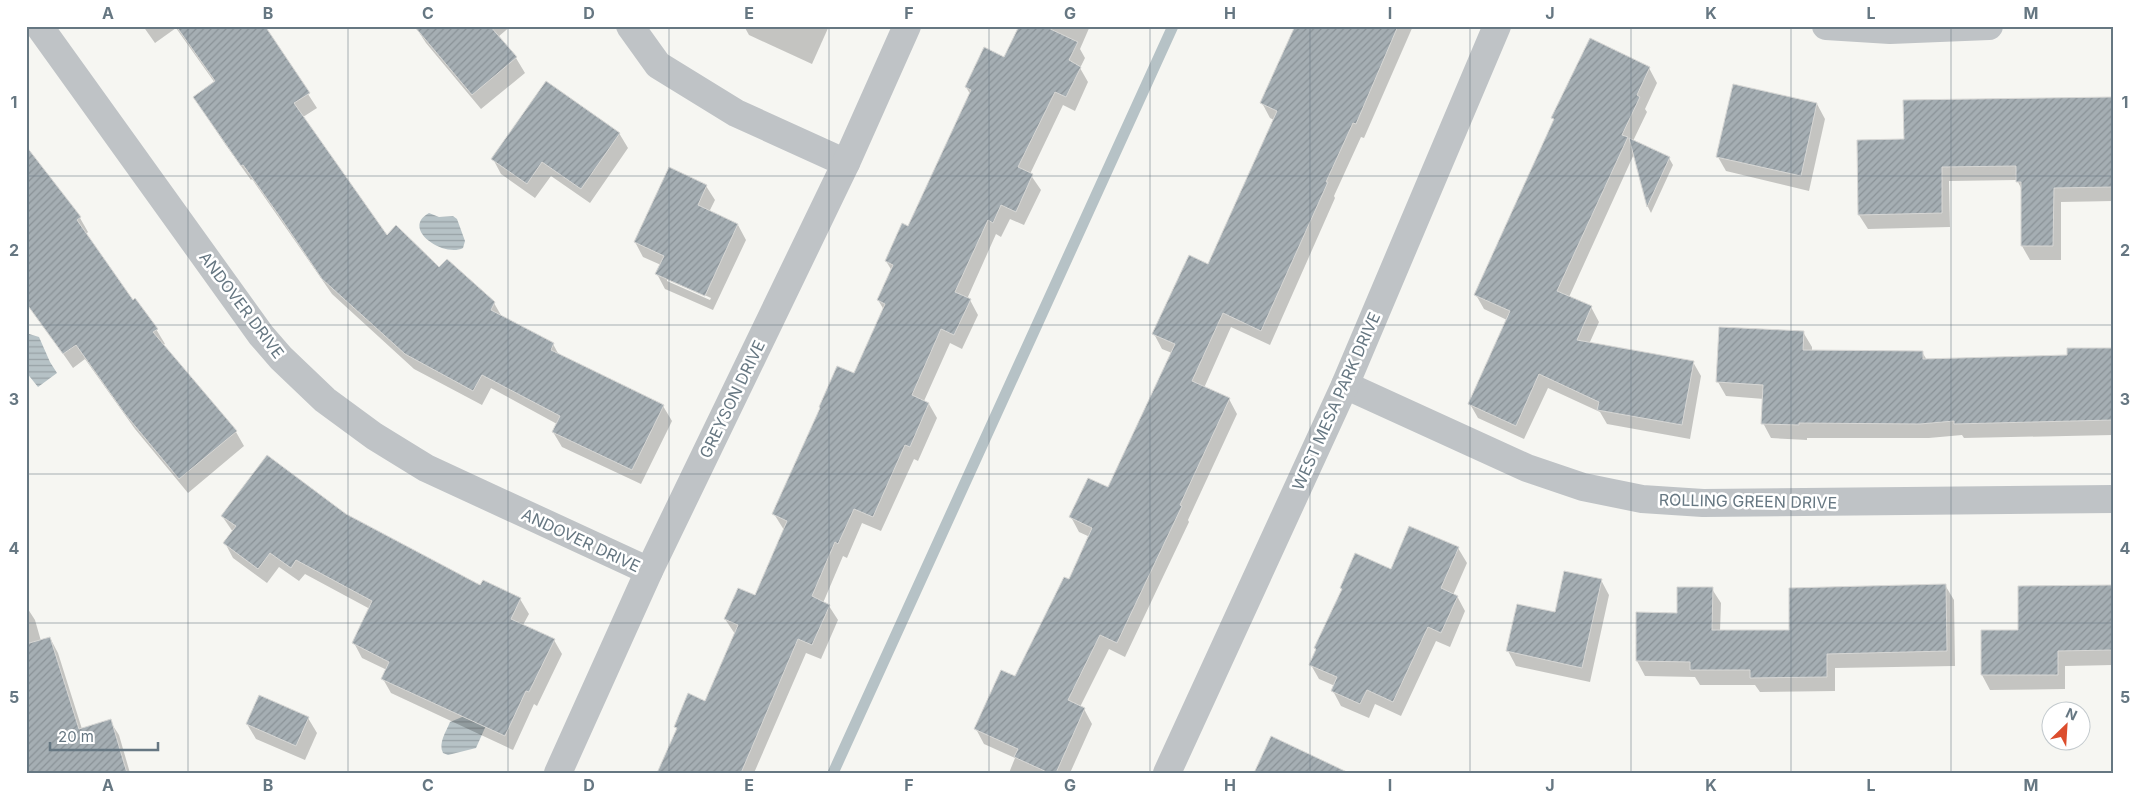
<svg xmlns="http://www.w3.org/2000/svg" width="2139" height="799" viewBox="0 0 2139 799" font-family="Inter,sans-serif">
  <style>
    .water { fill: url(#water-rules) }
    .shadow { fill: #0003; fill-rule: evenodd }
    .lines { fill: none; stroke-linecap: round; stroke-linejoin: round }
    .stream { stroke: #b6c2c6; stroke-width: 11 }
    .building { fill: url(#building-hatch); stroke: #d7d7d5 }
    .minor { stroke: #bfc3c6; stroke-width: 28 }
    .grid { fill: none; stroke: #667782; stroke-width: 1; stroke-opacity: 0.55 }
    .labels { text-anchor: middle; dominant-baseline: central; stroke-width: 5; stroke-linejoin: round; paint-order: stroke }
    .street-label { font-size: 16px; fill: #667782; stroke: #fff }
    .neatline { fill: none; stroke: #667782; stroke-width: 2 }
    .grid-label { font-size: 16px; text-anchor: middle; font-weight: bold; fill: #667782 }
  </style>
  <defs>
    <pattern id="water-rules" width="6" height="5" patternUnits="userSpaceOnUse" patternTransform="scale(1.25)"><rect width="6" height="5" fill="#b6c2c6"/><path d="M0 2.5h6" fill="none" stroke="#98a2a6"/></pattern>
    <pattern id="building-hatch" width="6" height="6" patternUnits="userSpaceOnUse" patternTransform="scale(1.25)"><rect width="6" height="6" fill="#a5aeb3"/><path d="M-1 1l2-2M0 6l6-6M5 7l2-2" fill="none" stroke="#8a9297"/></pattern>
  </defs>
  <rect width="100%" height="100%" fill="#f6f6f2"/>
  <g class="water">
    <path d="M429 213 439 217 453 216 457 219 465 241 463 248C444 258 400 229 429 213Z"/>
    <path d="M26 333 39 337 50 362 57 373 38 387 26 372Z"/>
    <path d="M479 710 492 712 476 748 448 755 443 753C438 743 446 732 450 722Z"/>
  </g>
  <g class="shadow">
    <path d="M143 26H264L317 108 303 117 387 237 494 303 502 317 553 344 559 355 663 406 672 421 641 484 562 447 553 432 557 424 491 388 482 405 414 369 332 294 252 179 251 180 225 144 194 97 215 83 176 28 155 43Z"/>
    <path d="M415 26H511L498 37 516 58 525 73 481 109 426 43Z"/>
    <path d="M744 26H829L812 64 749 35Z"/>
    <path d="M1021 26H1090L1080 49 1085 58 1080 68 1088 82 1075 111 1063 105 1030 174 1041 190 1024 225 1010 219 1001 237 996 234 967 299 970 300 978 315 962 349 950 343 924 401 929 404 937 418 918 461 914 459 881 531 862 523 847 558 843 556 823 603 829 606 838 620 821 659 806 653 754 773H658L677 730 675 727 706 702 735 634 725 619 755 597 784 530 774 514 855 375 884 310 878 300 892 271 886 261 908 227 970 94 966 87 1005 59Z"/>
    <path d="M1297 26H1413L1364 138 1361 137 1334 196 1335 198 1270 345 1231 327 1204 388 1229 399 1237 414 1188 520 1189 522 1125 657 1109 649 1080 707 1084 709 1092 724 1070 773H1009L1015 758 984 744 976 729 1015 678 1069 581 1090 537 1079 532 1071 517 1109 489 1172 353 1162 349 1154 334 1209 265 1274 120 1270 118 1262 103Z"/>
    <path d="M1649 68 1657 83 1645 109 1647 112 1633 141 1669 158 1673 165 1651 213 1648 207 1634 154 1569 297 1591 307 1599 322 1589 344 1693 362 1701 376 1690 439 1607 424 1600 412 1548 388 1524 439 1478 418 1470 404 1507 320 1484 309 1476 295 1555 121 1553 118Z"/>
    <path d="M2113 99V201L2061 202V260H2030L2022 246V190L2017 180 1949 181 1950 227 1868 229 1859 215 1905 141Z"/>
    <path d="M1817 104 1825 119 1809 191 1726 171 1718 157Z"/>
    <path d="M619 133 628 148 590 203 551 176 535 198 501 174 493 159Z"/>
    <path d="M31 154 80 218 88 232 86 234 133 301 156 329 165 344 163 345 236 432 244 446 188 493 135 429 85 359 73 368 34 312Z"/>
    <path d="M706 186 715 200 709 212 738 225 746 240 713 310 665 289 657 274 661 265 643 257 635 242ZM667 278 711 298 710 300 667 281Z"/>
    <path d="M1803 332 1812 347V351L1922 352 1927 360 2068 356 2113 349V435L1964 438 1962 435 1929 438H1807V440L1771 438 1763 423 1764 399 1726 396 1718 382Z"/>
    <path d="M346 515 481 587 520 599 529 614 523 625 554 640 562 654 537 706 534 704 513 750 391 693 383 679 387 670 362 658 354 643 370 609 305 574 299 581 279 567 267 583 233 558 225 543 233 532 222 516Z"/>
    <path d="M1458 548 1467 563 1453 595 1457 596 1465 611 1450 647 1436 641 1401 716 1375 704 1369 718 1341 706 1333 691 1335 686 1319 679 1311 665 1317 651 1315 648 1342 590 1341 588Z"/>
    <path d="M1601 580 1609 595 1590 682 1516 666 1508 651Z"/>
    <path d="M1945 585 1954 600 1955 666 1835 668V691L1760 692 1755 685H1700L1695 677 1645 676 1637 661 1638 614H1678L1712 589 1721 603 1720 631H1790Z"/>
    <path d="M2113 585V665L2065 666V689L1990 690 1982 675 2020 631Z"/>
    <path d="M26 606 35 620 41 641 50 638 58 653 82 729 110 721 119 735 130 773H26Z"/>
    <path d="M308 718 317 733 305 760 256 739 247 724Z"/>
  </g>
  <g class="lines">
    <path class="stream" d="M833 773 1173 26"/>
  </g>
  <g class="building">
    <path d="M176 26H265L310 93 294 103 387 235 396 225 439 267 447 259 495 302 491 310 554 343 551 350 664 405 632 470 552 432 560 416 482 375 473 391 405 354 322 279 280 217 243 165 241 166 193 97 215 81Z"/>
    <path d="M414 26H490L517 57 472 95Z"/>
    <path d="M1019 26H1044L1078 42 1069 60 1081 67 1066 97 1055 92 1018 167 1033 174 1016 212 1001 205 993 223 988 220 955 292 971 299 954 335 941 329 912 395 929 403 910 447 905 445 873 517 854 509 838 544 835 542 812 596 830 605 812 645 798 639 741 773H657L677 728 674 727 688 693 705 701 738 625 724 619 738 588 755 595 787 521 772 514 820 408 819 407 837 366 854 373 885 304 877 300 893 265 885 261 902 223 908 226 971 90 965 87 984 47 1004 57Z"/>
    <path d="M1295 26H1398L1356 124 1353 123 1326 182H1328L1261 331 1223 313 1192 381 1230 398 1180 505 1182 506 1117 643 1100 635 1068 700 1085 708 1056 773H1049L1014 757 1018 749 974 729 1001 670 1015 676 1064 577 1069 579 1092 528 1069 517 1088 478 1108 487 1175 344 1152 334 1189 255 1208 264 1277 111 1260 103Z"/>
    <path d="M1590 38 1650 67 1637 95 1640 97 1622 135 1628 137 1557 291 1592 306 1577 340 1694 361 1682 425 1597 410 1599 402 1539 374 1516 426 1468 404 1510 311 1474 295 1554 119 1551 118Z"/>
    <path d="M546 81 620 133 581 189 542 162 527 184 491 159Z"/>
    <path d="M1733 84 1817 103 1801 176 1716 157Z"/>
    <path d="M2113 97V187L2054 188 2053 246H2021V182H2016V166L1942 167V213L1858 215 1857 140 1904 139 1903 100Z"/>
    <path d="M1629 138 1670 157 1647 207Z"/>
    <path d="M26 146 81 217 77 220 133 300 135 298 158 329 153 332 237 431 179 479 125 414 76 345 63 354 26 303Z"/>
    <path d="M669 167 707 185 698 205 738 224 705 296 655 274 664 256 634 242Z"/>
    <path d="M1719 327 1804 331 1803 350 1923 351V359L2067 355V348H2113V420L1954 424V421L1920 424 1799 423V425L1761 424 1763 385 1716 382Z"/>
    <path d="M267 455 346 514 480 585 483 580 521 598 511 619 555 639 529 692 526 691 505 736 381 679 389 662 352 643 372 601 296 560 291 568 270 553 258 569 223 543 236 526 221 516Z"/>
    <path d="M1409 526 1459 547 1441 588 1458 596 1441 633 1428 627 1393 702 1367 690 1360 704 1331 691 1337 677 1309 665 1316 649 1314 648 1342 589 1340 588 1355 553 1391 569Z"/>
    <path d="M1564 571 1602 579 1582 668 1506 651 1517 604 1555 612Z"/>
    <path d="M1946 584 1947 651 1827 654V677L1750 678V670H1690V662L1636 661V612L1677 613V587H1713L1712 630H1789V588Z"/>
    <path d="M2113 585V650L2058 651V675H1981V630H2018V586Z"/>
    <path d="M50 637 79 729 111 719 127 773H26V644Z"/>
    <path d="M259 695 309 717 296 746 246 724Z"/>
    <path d="M1271 736 1349 773H1254Z"/>
  </g>
  <g class="lines">
    <g class="minor">
      <path d="M39 26 261 335 281 358 325 400 374 436 426 468 649 571"/>
      <path d="M630 26 658 65 736 113 846 163"/>
      <path d="M1826 26 1890 30 1989 26"/>
      <path d="M1345 385 1527 468 1583 487 1642 499 1703 503 2113 499"/>
      <path d="M558 773 649 571 846 163 907 26"/>
      <path d="M1167 773 1345 385 1497 26"/>
    </g>
  </g>
  <path class="grid" d="M188 26V773M348 26V773M508 26V773M669 26V773M829 26V773M989 26V773M1150 26V773M1310 26V773M1470 26V773M1631 26V773M1791 26V773M1951 26V773M26 176H2113M26 325H2113M26 474H2113M26 623H2113"/>
  <g class="labels">
    <g class="street-label">
      <text transform="translate(242 305) rotate(53)">ANDOVER DRIVE</text>
      <text transform="translate(732 399) rotate(-64)">GREYSON DRIVE</text>
      <text transform="translate(1336 401) rotate(-66)">WEST MESA PARK DRIVE</text>
      <text transform="translate(1748 501) rotate(1)">ROLLING GREEN DRIVE</text>
      <text transform="translate(581 540) rotate(25)">ANDOVER DRIVE</text>
    </g>
  </g>
  <rect width="2139" height="799" fill="none" stroke="#ffffff" stroke-width="55"/>
  <g transform="translate(2066 726) rotate(25)"><circle r="24" fill="#ffffff" stroke="#c2c9cd"/>
  <path d="M0-4L9 19L0 12L-9 19Z" fill="#dc4d2d"/>
  <text y="-8" font-size="14" font-weight="bold" text-anchor="middle" fill="#667782">N</text>
  </g>
  <path d="M50 742v8h108v-8" fill="none" stroke="#667782" stroke-width="2.5"/>
  <text x="58" y="742" font-size="15" fill="#667782" stroke="#ffffff" stroke-width="4" paint-order="stroke">20 m</text>
  <rect x="28" y="28" width="2084" height="744" class="neatline"/>
  <g class="grid-label">
    <text x="108" y="19">A</text>
    <text x="268" y="19">B</text>
    <text x="428" y="19">C</text>
    <text x="589" y="19">D</text>
    <text x="749" y="19">E</text>
    <text x="909" y="19">F</text>
    <text x="1070" y="19">G</text>
    <text x="1230" y="19">H</text>
    <text x="1390" y="19">I</text>
    <text x="1550" y="19">J</text>
    <text x="1711" y="19">K</text>
    <text x="1871" y="19">L</text>
    <text x="2031" y="19">M</text>
    <text x="14" y="108">1</text>
    <text x="2125" y="108">1</text>
    <text x="14" y="256">2</text>
    <text x="2125" y="256">2</text>
    <text x="14" y="405">3</text>
    <text x="2125" y="405">3</text>
    <text x="14" y="554">4</text>
    <text x="2125" y="554">4</text>
    <text x="14" y="703">5</text>
    <text x="2125" y="703">5</text>
    <text x="108" y="791">A</text>
    <text x="268" y="791">B</text>
    <text x="428" y="791">C</text>
    <text x="589" y="791">D</text>
    <text x="749" y="791">E</text>
    <text x="909" y="791">F</text>
    <text x="1070" y="791">G</text>
    <text x="1230" y="791">H</text>
    <text x="1390" y="791">I</text>
    <text x="1550" y="791">J</text>
    <text x="1711" y="791">K</text>
    <text x="1871" y="791">L</text>
    <text x="2031" y="791">M</text>
  </g>
</svg>
